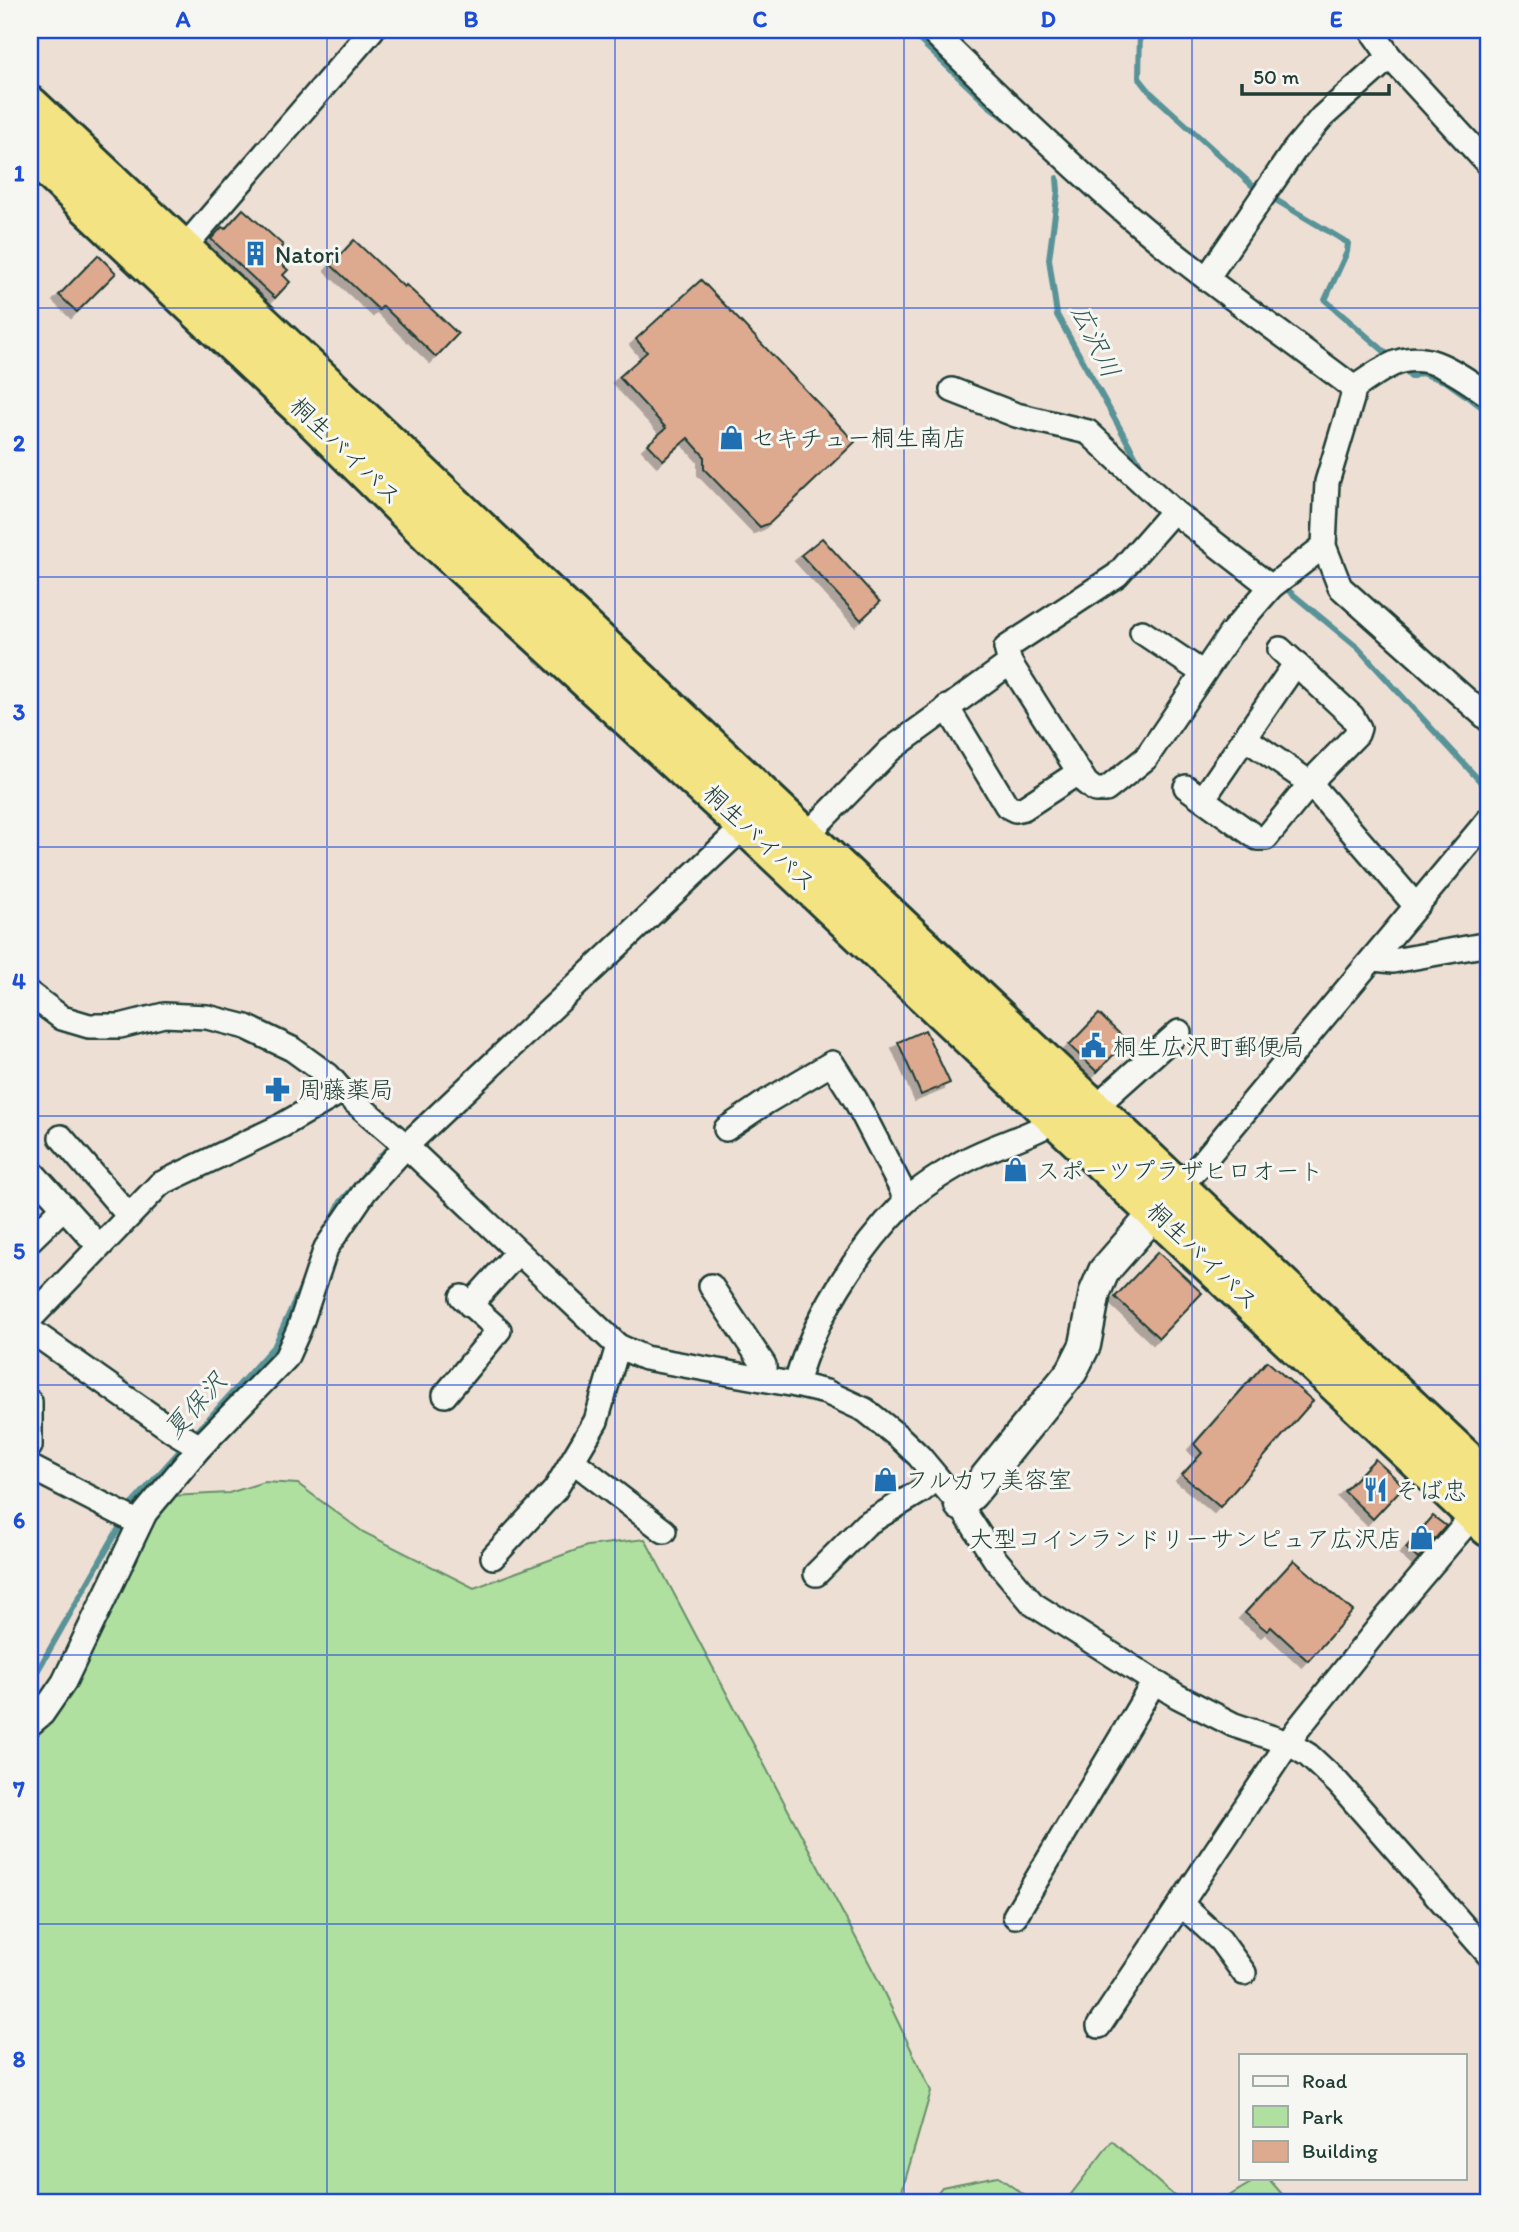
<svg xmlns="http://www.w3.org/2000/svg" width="1519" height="2232" viewBox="0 0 1519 2232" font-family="Itim,'Klee One',sans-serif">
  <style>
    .green { fill: #b0e0a0; stroke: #688e6a; stroke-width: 2 }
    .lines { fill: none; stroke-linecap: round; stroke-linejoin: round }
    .stream { stroke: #589398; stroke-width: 6 }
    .building { fill: #ddaa90; stroke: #1f3d34; stroke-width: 2; filter: url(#shadow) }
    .minor-casing { stroke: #1f3d34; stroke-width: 28 }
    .tertiary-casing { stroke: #1f3d34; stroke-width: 35 }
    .trunk-casing { stroke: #1f3d34; stroke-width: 44 }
    .minor { stroke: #f6f6f2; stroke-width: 23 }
    .tertiary { stroke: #f6f6f2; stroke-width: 30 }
    .trunk { stroke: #f4e382; stroke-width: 38 }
    .grid { fill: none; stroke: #1d4ed8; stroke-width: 2; stroke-opacity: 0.55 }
    .labels { text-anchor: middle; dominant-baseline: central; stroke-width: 6; stroke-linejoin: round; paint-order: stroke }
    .poi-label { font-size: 24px; fill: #1f3d34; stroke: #f6f6f2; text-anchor: start }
    .street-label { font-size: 24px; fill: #1f3d34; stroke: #f6f6f2 }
    .water-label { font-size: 26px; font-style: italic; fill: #325a55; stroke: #f6f6f2 }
    .neatline { fill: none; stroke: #1d4ed8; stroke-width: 2.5 }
    .grid-label { font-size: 23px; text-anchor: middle; font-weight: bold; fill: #1d4ed8 }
  </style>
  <defs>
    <filter id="shadow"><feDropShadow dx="-6" dy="6" stdDeviation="0" flood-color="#0004"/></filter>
  </defs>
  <rect width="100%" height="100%" fill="#eedfd5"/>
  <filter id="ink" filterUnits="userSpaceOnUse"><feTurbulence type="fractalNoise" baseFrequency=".0143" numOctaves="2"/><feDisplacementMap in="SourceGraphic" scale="14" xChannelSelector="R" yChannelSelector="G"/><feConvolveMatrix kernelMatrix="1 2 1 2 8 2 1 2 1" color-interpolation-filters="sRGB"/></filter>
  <g filter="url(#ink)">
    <g class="green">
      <path d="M264 1482 298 1484 363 1532 474 1588 587 1546 645 1539 876 1976 931 2091 902 2191 896 2202H30V1733L150 1518 171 1496 229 1493Z"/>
      <path d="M1112 2141 1181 2202H1065Z"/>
      <path d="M997 2176 1034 2202H930L942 2187Z"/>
      <path d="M1259 2178H1268L1289 2202H1219Z"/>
    </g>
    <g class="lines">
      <g class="stream">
        <path d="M909 30 988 105 1014 125"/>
        <path d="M1140 30 1139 78 1151 93 1254 187 1348 243 1347 252 1325 300 1392 358"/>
        <path d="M1057 178 1058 191 1049 259 1057 315 1142 468"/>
        <path d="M1400 366 1411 377 1421 373 1447 382 1489 412"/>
        <path d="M1284 587 1358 648 1489 791"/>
        <path d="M329 1226 340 1203 384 1152"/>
        <path d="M128 1512 133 1503 275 1345 303 1283"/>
        <path d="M30 1684 123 1521"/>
      </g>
    </g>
    <g class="building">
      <path d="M243 209 283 245 278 251 285 258 280 263 288 270 283 275 290 282 275 298 211 239 222 227 225 229Z"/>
      <path d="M354 240 404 287 406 285 458 334 436 357 383 306 379 310 331 265Z"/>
      <path d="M98 255 116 273 77 312 59 295Z"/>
      <path d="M701 280 855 442 770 523 760 527 704 469V456L688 438 663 460 648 444 666 428 619 377 647 352 636 339Z"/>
      <path d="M822 538 880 602 861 620 801 555Z"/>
      <path d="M1099 1014 1124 1038 1116 1046 1119 1049 1097 1072 1069 1045Z"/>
      <path d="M925 1030 950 1083 921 1095 898 1042Z"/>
      <path d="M1158 1252 1202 1293 1159 1338 1115 1297Z"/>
      <path d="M1267 1361 1313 1401 1220 1507 1182 1475 1202 1453 1194 1444Z"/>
      <path d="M1375 1459 1404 1486 1373 1519 1344 1491Z"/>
      <path d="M1433 1516 1446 1526 1418 1559 1406 1548Z"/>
      <path d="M1294 1560 1353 1611 1308 1661 1271 1627 1267 1631 1245 1613Z"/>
    </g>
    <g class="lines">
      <defs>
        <g id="minor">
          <path d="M931 30C995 93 1061 156 1129 216 1200 277 1279 331 1354 388"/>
          <path d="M1371 30 1390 57 1489 165"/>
          <path d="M175 258 372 30"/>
          <path d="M1207 278 1295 149 1322 117 1390 57"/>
          <path d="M1354 388 1352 399 1327 482 1324 546 1340 587 1489 720"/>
          <path d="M1354 388C1366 380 1378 371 1391 365 1427 347 1460 376 1489 395"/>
          <path d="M952 390 1016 415 1088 432 1173 511 1271 587"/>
          <path d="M1173 511 1117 575 1006 648 1010 663 1086 783 1095 790H1106L1146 758 1231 633 1271 587 1324 546"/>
          <path d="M1142 632 1203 673"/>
          <path d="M947 707 1007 806 1015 810 1024 808 1079 772"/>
          <path d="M1245 738 1310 783 1416 906"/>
          <path d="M1186 787 1257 838H1266L1319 773 1357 734 1359 728 1352 716 1280 649"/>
          <path d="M1203 799 1296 663"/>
          <path d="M806 836 890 750 1010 663"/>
          <path d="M1374 959 1393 961 1489 944"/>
          <path d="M30 994 62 1018 89 1026H120L164 1015 207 1017 246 1027 292 1049 328 1075 342 1091 406 1146 618 1346 645 1358 796 1385 826 1392 865 1410 899 1437 919 1456 960 1505 995 1559 1033 1604 1177 1696 1234 1725 1288 1743 1308 1755 1338 1783 1489 1955"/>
          <path d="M1094 1108 1179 1032"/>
          <path d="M726 1129 766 1102 832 1063 855 1099 901 1188 906 1201"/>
          <path d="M61 1137 129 1216"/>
          <path d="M30 1170 99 1246"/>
          <path d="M1177 1188 1201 1164 1489 819"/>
          <path d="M30 1240 64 1207"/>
          <path d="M711 1286 764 1365V1379"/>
          <path d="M470 1305 518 1252"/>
          <path d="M30 1319 160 1184 281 1126 342 1091"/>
          <path d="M30 1330 173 1431 200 1447"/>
          <path d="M796 1385C812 1320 857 1251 904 1203 918 1189 939 1176 956 1166 988 1146 1026 1139 1058 1119"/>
          <path d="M445 1395 499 1330 462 1297"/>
          <path d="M30 1402V1446"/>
          <path d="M573 1461 664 1531"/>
          <path d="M30 1467 139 1523"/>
          <path d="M493 1557 555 1490 596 1421 618 1346"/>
          <path d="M816 1574 866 1524 921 1491 937 1478"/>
          <path d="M30 1724 42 1714 64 1682 145 1513 200 1447 286 1358 299 1329 326 1248 365 1191 406 1146 753 818"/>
          <path d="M1181 1904 1220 1940 1244 1973"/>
          <path d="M1015 1916 1154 1682"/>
          <path d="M1099 2026 1297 1730 1387 1617 1482 1505"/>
        </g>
        <path id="tertiary" d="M960 1505 972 1494 1072 1371 1085 1345 1095 1292 1104 1271 1170 1196"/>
        <g id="trunk">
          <path d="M30 106 1489 1482"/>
          <path d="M30 151 316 421 439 543 746 825 1489 1527"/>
        </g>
      </defs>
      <use href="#minor" class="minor-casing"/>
      <use href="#tertiary" class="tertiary-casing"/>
      <use href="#trunk" class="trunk-casing"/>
      <use href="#minor" class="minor"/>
      <use href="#tertiary" class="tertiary"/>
      <use href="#trunk" class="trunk"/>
    </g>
  </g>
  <path class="grid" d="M327 30V2202M615 30V2202M904 30V2202M1192 30V2202M30 308H1489M30 577H1489M30 847H1489M30 1116H1489M30 1385H1489M30 1655H1489M30 1924H1489"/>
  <defs>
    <symbol id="building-bare" viewBox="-9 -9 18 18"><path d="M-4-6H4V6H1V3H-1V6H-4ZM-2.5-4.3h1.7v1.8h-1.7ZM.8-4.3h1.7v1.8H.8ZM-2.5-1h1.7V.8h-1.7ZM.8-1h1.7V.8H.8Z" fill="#1f6fb2" stroke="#f6f6f2" stroke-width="2.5" paint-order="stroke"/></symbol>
    <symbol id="shop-bare" viewBox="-9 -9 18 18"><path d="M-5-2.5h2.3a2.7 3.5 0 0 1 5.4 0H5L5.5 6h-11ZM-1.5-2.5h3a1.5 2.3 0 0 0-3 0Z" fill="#1f6fb2" stroke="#f6f6f2" stroke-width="2.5" paint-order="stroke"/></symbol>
    <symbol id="civic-bare" viewBox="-9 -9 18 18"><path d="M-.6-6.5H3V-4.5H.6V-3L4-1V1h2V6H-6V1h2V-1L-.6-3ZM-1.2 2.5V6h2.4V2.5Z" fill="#1f6fb2" stroke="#f6f6f2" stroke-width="2.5" paint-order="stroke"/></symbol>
    <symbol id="pharmacy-bare" viewBox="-9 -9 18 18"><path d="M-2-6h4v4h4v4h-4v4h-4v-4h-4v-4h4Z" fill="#1f6fb2" stroke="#f6f6f2" stroke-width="2.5" paint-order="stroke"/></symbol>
    <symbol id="restaurant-bare" viewBox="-9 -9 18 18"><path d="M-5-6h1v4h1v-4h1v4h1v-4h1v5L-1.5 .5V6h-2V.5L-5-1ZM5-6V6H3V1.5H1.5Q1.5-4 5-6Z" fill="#1f6fb2" stroke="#f6f6f2" stroke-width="2.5" paint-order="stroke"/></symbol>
  </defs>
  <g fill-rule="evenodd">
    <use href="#building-bare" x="238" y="236" width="35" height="35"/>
    <use href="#shop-bare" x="714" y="420" width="35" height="35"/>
    <use href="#civic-bare" x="1076" y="1028" width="35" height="35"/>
    <use href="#pharmacy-bare" x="260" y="1072" width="35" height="35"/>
    <use href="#shop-bare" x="998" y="1152" width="35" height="35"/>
    <use href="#shop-bare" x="868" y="1462" width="35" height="35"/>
    <use href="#restaurant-bare" x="1358" y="1472" width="35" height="35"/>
    <use href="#shop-bare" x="1404" y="1520" width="35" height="35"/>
  </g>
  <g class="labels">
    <g class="poi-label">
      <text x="275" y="254">Natori</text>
      <text x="751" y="437">セキチュー桐生南店</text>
      <text x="1113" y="1046">桐生広沢町郵便局</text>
      <text x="298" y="1089">周藤薬局</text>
      <text x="1036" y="1170">スポーツプラザヒロオート</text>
      <text x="905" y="1479">フルカワ美容室</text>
      <text x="1395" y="1490">そば忠</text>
      <text x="1402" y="1538" text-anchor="end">大型コインランドリーサンピュア広沢店</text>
    </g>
    <g class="street-label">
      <text transform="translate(346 451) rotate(44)">桐生バイパス</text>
      <text transform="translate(760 838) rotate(43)">桐生バイパス</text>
      <text transform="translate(1203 1256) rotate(44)">桐生バイパス</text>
    </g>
    <g class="water-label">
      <text transform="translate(1096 341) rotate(64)">広沢川</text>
      <text transform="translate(195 1405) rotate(-48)">夏保沢</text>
    </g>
  </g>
  <rect width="1519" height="2232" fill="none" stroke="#f6f6f2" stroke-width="77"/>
  <rect x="1239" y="2054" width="228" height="126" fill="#f6f6f2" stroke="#a0aca6" stroke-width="2"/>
  <rect x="1253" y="2076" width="35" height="10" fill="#f6f6f2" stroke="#a0aca6" stroke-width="2"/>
  <text x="1302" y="2088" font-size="21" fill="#1f3d34">Road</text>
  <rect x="1253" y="2106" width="35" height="21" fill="#b0e0a0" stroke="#a0aca6" stroke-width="2"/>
  <text x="1302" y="2124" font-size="21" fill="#1f3d34">Park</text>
  <rect x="1253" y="2141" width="35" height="21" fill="#ddaa90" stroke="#a0aca6" stroke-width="2"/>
  <text x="1302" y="2158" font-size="21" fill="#1f3d34">Building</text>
  <path d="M1242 84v10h147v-10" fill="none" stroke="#1f3d34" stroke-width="3.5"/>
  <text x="1253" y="84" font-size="21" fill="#1f3d34" stroke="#f6f6f2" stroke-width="5" paint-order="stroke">50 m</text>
  <rect x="38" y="38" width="1442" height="2156" class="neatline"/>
  <g class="grid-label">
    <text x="183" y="27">A</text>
    <text x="471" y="27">B</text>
    <text x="760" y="27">C</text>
    <text x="1048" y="27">D</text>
    <text x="1336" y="27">E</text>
    <text x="19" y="181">1</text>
    <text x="19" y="451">2</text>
    <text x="19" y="720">3</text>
    <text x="19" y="989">4</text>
    <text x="19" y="1259">5</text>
    <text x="19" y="1528">6</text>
    <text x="19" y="1797">7</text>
    <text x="19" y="2067">8</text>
  </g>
</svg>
